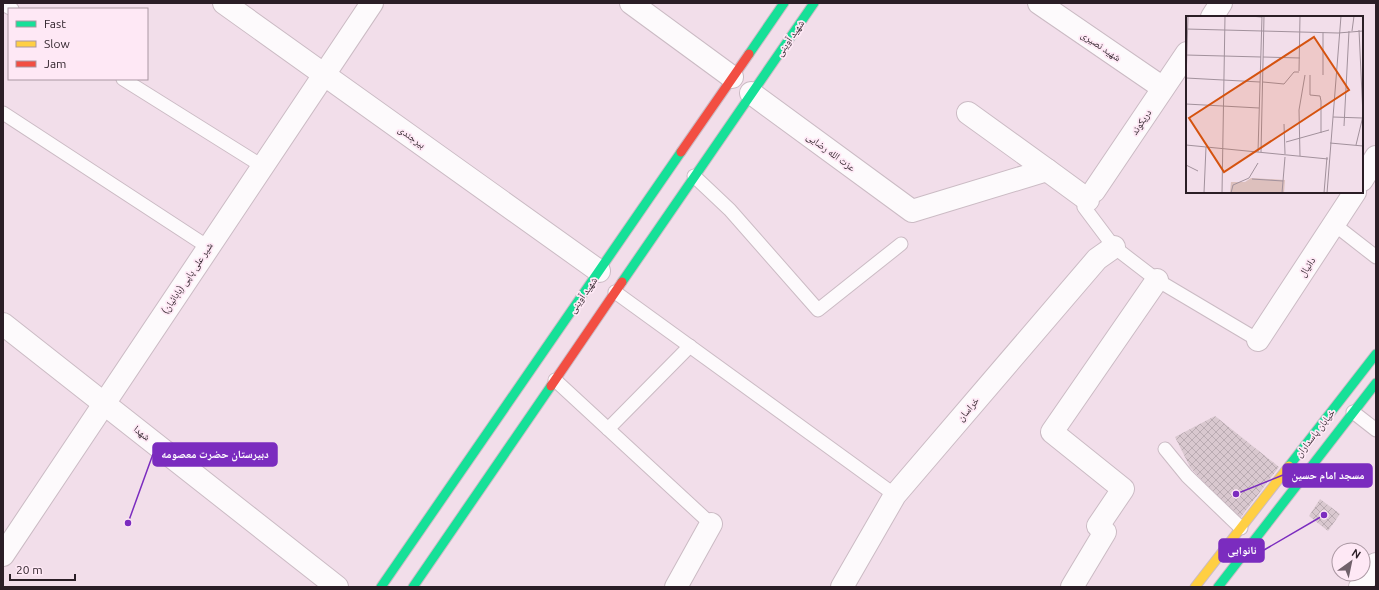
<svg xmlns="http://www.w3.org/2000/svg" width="1379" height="590" viewBox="0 0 1379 590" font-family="Ubuntu,'Noto Naskh Arabic',sans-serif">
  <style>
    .building { fill: url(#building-cross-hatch) }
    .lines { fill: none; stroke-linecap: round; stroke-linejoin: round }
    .lane-casing { stroke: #cbbbc4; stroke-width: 15 }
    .street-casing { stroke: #cbbbc4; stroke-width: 24 }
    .fast-casing { stroke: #cbbbc4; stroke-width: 11 }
    .slow-casing { stroke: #cbbbc4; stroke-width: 11 }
    .jam-casing { stroke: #cbbbc4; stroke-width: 11 }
    .lane { stroke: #fdfafc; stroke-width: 13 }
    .street { stroke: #fdfafc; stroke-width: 22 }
    .fast { stroke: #16e098; stroke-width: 9 }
    .slow { stroke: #ffcf43; stroke-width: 9 }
    .jam { stroke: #f24e42; stroke-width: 9 }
    .labels { text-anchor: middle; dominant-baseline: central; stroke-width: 3.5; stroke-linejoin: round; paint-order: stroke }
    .street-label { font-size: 10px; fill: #2b1e26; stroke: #fee8f5 }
    .inset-road { fill: none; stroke: #a2919c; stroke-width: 1 }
    .view { fill: #d5530f; fill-opacity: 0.15; stroke: #d5530f; stroke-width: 2 }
    .inset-edge { fill: none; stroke: #2b1e26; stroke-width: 2 }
    .leader { fill: none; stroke: #7b2cbf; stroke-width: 1.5 }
    .callout-dot { fill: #7b2cbf; stroke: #fee8f5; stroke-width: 1.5 }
    .callout { fill: #7b2cbf; stroke: #7b2cbf; stroke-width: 1.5 }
    .callout-label { font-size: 11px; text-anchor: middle; font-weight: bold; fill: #fff }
  </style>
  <defs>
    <pattern id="building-cross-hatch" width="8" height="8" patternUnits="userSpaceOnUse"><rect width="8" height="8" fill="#d9c8cf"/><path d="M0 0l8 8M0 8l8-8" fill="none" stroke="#baabb2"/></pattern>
  </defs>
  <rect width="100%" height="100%" fill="#f2deea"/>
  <g class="building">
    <path d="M1215 416 1279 467 1238 521 1190 467 1175 437Z"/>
    <path d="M1320 499 1340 514 1328 531 1309 516Z"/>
  </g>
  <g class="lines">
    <defs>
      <g id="lane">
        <path d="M3 4 12 9"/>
        <path d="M123 79 262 166"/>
        <path d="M3 113 208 247"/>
        <path d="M694 176 730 210 818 310 901 244"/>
        <path d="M1090 197 1084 207 1114 247 1157 280 1258 340"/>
        <path d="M1335 225 1376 257"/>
        <path d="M615 292 895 495"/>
        <path d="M555 380 711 524"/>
        <path d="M1353 412 1376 430"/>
        <path d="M608 429 690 346"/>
        <path d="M1165 449 1187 476 1241 528"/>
      </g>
      <g id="street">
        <path d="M224 3 599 271"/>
        <path d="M631 3 732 77"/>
        <path d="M1039 3 1163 88"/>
        <path d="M1212 17 1221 3"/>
        <path d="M751 93 912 211 1047 170 1088 200"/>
        <path d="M968 113 1047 170"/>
        <path d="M1362 180 1376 157"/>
        <path d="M1094 191 1187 53"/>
        <path d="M3 324 337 587"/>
        <path d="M1258 340 1355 192"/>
        <path d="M3 555 372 3"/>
        <path d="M676 587 711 524"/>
        <path d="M842 587 895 495 1097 259 1114 247"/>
        <path d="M1072 587 1105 532 1098 526 1123 489 1052 432 1157 280"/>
        <path d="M1360 587 1376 564"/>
      </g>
      <g id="fast">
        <path d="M749 54 784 3"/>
        <path d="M622 282 814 3"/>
        <path d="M1289 466 1376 354"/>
        <path d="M381 587 681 152"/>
        <path d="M413 587 551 386"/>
        <path d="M1218 587 1376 383"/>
      </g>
      <path id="slow" d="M1195 587 1289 466"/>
      <g id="jam">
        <path d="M681 152 749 54"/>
        <path d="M551 386 622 282"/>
      </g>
    </defs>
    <use href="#lane" class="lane-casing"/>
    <use href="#street" class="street-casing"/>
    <use href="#fast" class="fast-casing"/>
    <use href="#slow" class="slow-casing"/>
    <use href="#jam" class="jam-casing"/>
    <use href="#lane" class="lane"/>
    <use href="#street" class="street"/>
    <use href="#fast" class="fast"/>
    <use href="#slow" class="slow"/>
    <use href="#jam" class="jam"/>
  </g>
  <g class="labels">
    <g class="street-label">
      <text transform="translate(790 38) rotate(-55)">شهید آوینی</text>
      <text transform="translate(1101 46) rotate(34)">شهید نصیری</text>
      <text transform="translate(1141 122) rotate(-56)">دریکوند</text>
      <text transform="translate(412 137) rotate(36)">بیرجندی</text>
      <text transform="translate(831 152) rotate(36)">عزت الله رضایی</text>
      <text transform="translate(1307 267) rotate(-56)">دانیال</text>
      <text transform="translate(187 278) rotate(-56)">شیر علی پاپی (بابائیان)</text>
      <text transform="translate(583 295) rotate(-55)">شهید آوینی</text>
      <text transform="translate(968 409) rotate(-50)">خراسان</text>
      <text transform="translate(142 433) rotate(38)">شهدا</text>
      <text transform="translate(1315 433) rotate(-52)">خیابان پاسداران</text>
    </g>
  </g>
  <g transform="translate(1186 16)">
    <rect width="177" height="177" fill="#f2deea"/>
    <path d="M65 162 99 164 98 177H44L45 166H59Z" fill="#ddc0bd"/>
    <path class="inset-road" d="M64 0 76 1M0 13 152 17 177 15M166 15 168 0M137 16V59M0 39 75 41M77 41 114 42M113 55 114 0M124 59V79L134 80 135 85V117M0 62 74 66M0 65 2 0M77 66 98 68 108 56H113M0 88 73 92M147 101 176 102M98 108 99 138M158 110 163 15M100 126 143 114M144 127 177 130M0 129 142 143M170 129 177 100 173 14M72 136 76 0M75 136 78 0M114 140 113 94 119 59M0 149 12 155M66 163 97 165M18 177 20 131M36 177 39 0M45 177 47 169 63 162 72 147M96 177 99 141M138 177 141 141M141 177 155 0"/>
    <path class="view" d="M128 21 163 74 38 156 3 102Z"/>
    <rect width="177" height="177" class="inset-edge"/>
  </g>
  <path class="leader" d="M128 523L153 454M1236 494L1283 475M1324 515L1264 550"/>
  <g class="callout-dot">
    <circle cx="128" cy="523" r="4"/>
    <circle cx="1236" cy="494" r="4"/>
    <circle cx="1324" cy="515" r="4"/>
  </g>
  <g class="callout">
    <rect x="153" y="443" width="124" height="23" rx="4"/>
    <rect x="1283" y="464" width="89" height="23" rx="4"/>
    <rect x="1219" y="539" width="45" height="23" rx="4"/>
  </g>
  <g class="callout-label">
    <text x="215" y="458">دبیرستان حضرت معصومه</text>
    <text x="1328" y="479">مسجد امام حسین</text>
    <text x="1242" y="554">نانوایی</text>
  </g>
  <rect width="1379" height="590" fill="none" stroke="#2b1e26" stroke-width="8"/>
  <rect x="8" y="8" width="140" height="72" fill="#fee8f5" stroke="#aa97a2"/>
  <rect x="16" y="21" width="20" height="6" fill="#16e098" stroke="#aa97a2"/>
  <text x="44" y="28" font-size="12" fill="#2b1e26">Fast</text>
  <rect x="16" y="41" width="20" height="6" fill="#ffcf43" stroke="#aa97a2"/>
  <text x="44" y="48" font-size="12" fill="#2b1e26">Slow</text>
  <rect x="16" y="61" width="20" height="6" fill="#f24e42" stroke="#aa97a2"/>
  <text x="44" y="68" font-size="12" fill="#2b1e26">Jam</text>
  <g transform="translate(1351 562) rotate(33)"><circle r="19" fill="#fee8f5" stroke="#aa97a2"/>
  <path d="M0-3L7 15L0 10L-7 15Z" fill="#71616b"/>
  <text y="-6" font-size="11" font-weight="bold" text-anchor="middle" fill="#2b1e26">N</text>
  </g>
  <path d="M10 574v6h65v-6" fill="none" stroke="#2b1e26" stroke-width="2"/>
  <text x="16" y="574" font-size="12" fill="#2b1e26" stroke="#fee8f5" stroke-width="3" paint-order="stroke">20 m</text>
</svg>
